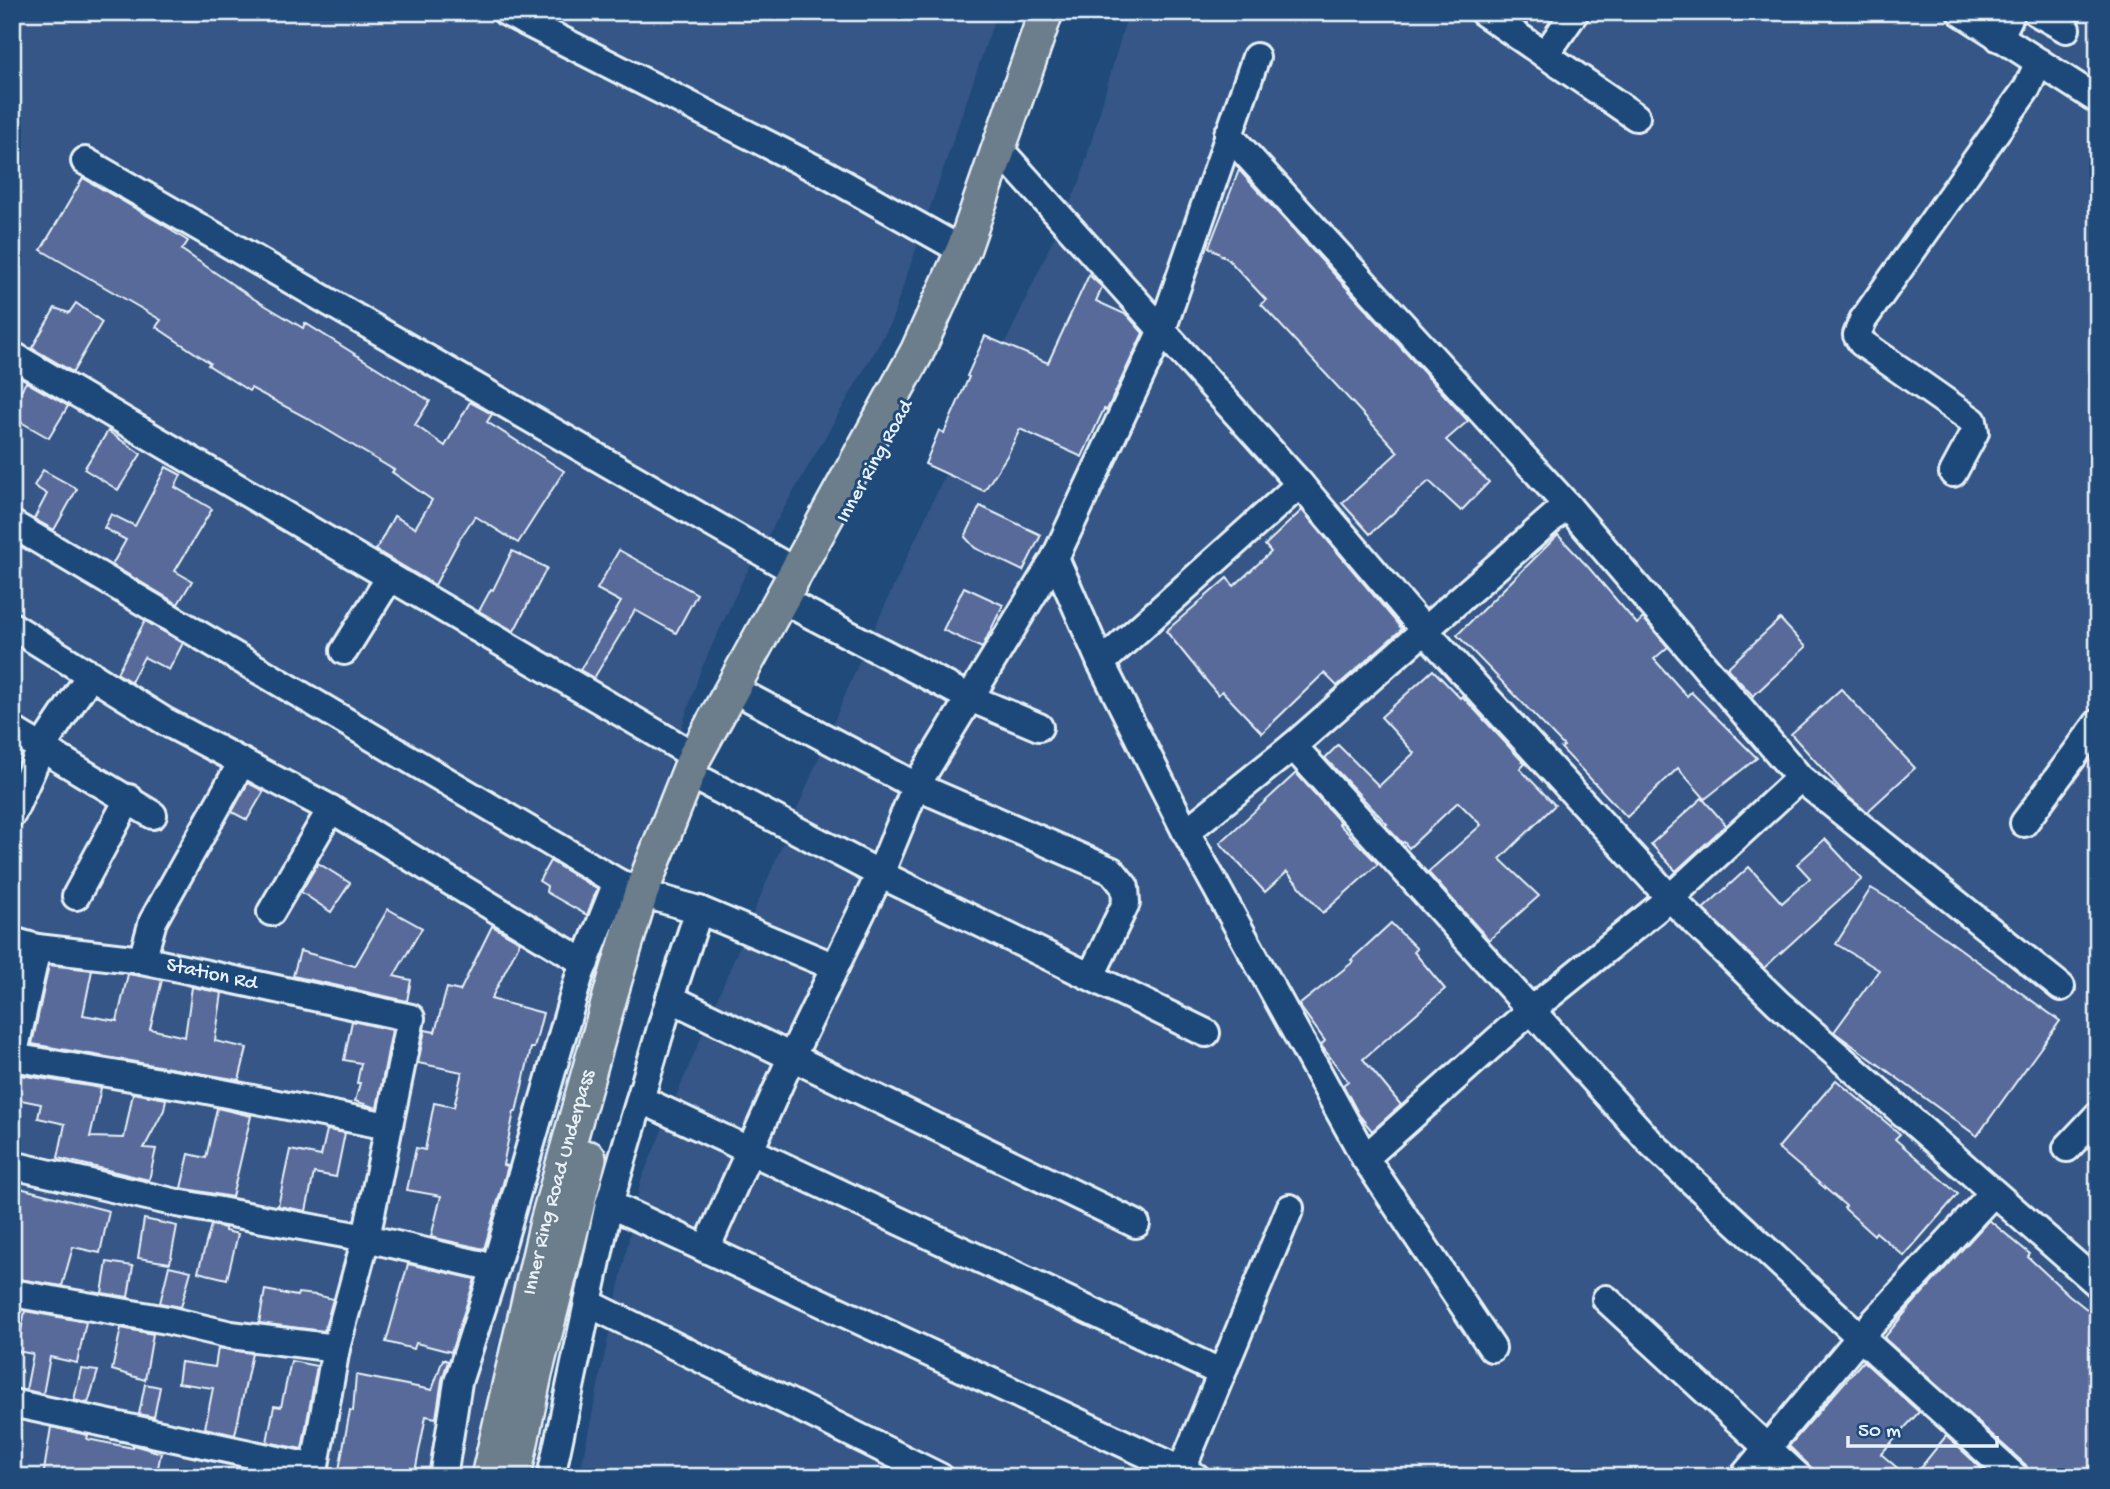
<svg xmlns="http://www.w3.org/2000/svg" width="2110" height="1489" viewBox="0 0 2110 1489" font-family="'Gochi Hand',sans-serif">
  <style>
    .built { fill: #345786 }
    .building { fill: #586b9a; stroke: #e8f1f8; stroke-width: 2 }
    .lines { fill: none; stroke-linecap: round; stroke-linejoin: round }
    .minor-casing { stroke: #e8f1f8; stroke-width: 32 }
    .major-casing { stroke: #e8f1f8; stroke-width: 38 }
    .minor { stroke: #1f4a7a; stroke-width: 26 }
    .major { stroke: #6c7d8b; stroke-width: 33 }
    .labels { text-anchor: middle; dominant-baseline: central; stroke-width: 6; stroke-linejoin: round; paint-order: stroke }
    .street-label { font-size: 21px; fill: #e8f1f8; stroke: #1f4a7a }
  </style>
  <rect width="100%" height="100%" fill="#1f4a7a"/>
  <filter id="ink" filterUnits="userSpaceOnUse"><feTurbulence type="fractalNoise" baseFrequency=".0143" numOctaves="2"/><feDisplacementMap in="SourceGraphic" scale="14" xChannelSelector="R" yChannelSelector="G"/><feConvolveMatrix kernelMatrix="1 2 1 2 8 2 1 2 1" color-interpolation-filters="sRGB"/></filter>
  <g filter="url(#ink)">
    <g class="built">
      <path d="M12 12H997L890 325 743 579 700 672 592 1000 498 1344 474 1477H12Z"/>
      <path d="M1128 12H2098V1477H579L641 1180 862 655 1080 181Z"/>
    </g>
    <g class="building">
      <path d="M1239 170 1468 421 1446 440 1489 482 1461 511 1429 481 1370 534 1342 503 1398 452 1261 304 1266 300 1229 260 1209 247Z"/>
      <path d="M83 178 172 230V231L188 241 182 250 251 297 303 328 305 323 430 401 415 425 445 446 470 402 492 414 487 422 564 471 518 543 475 516 459 540 435 585 376 550 394 516 415 528 432 500 392 472 394 470 307 418 251 388 249 391 208 365 210 363 156 327 161 320 41 250Z"/>
      <path d="M1089 275 1102 287 1096 301 1127 315 1143 333 1107 410 1104 409 1082 457 1020 429 1007 456 984 491 925 464 939 430 944 433 969 377 967 376 985 336 1048 363Z"/>
      <path d="M76 303 102 322 73 372 32 348 55 308 69 313Z"/>
      <path d="M26 382 68 406 49 438 12 417V406Z"/>
      <path d="M108 431 141 454 118 490 84 469Z"/>
      <path d="M166 467 181 475 175 487 212 509 175 571 192 581 178 604 112 565 126 540 104 528 111 514 135 526Z"/>
      <path d="M43 470 77 489 54 530 34 519 47 494 34 486Z"/>
      <path d="M980 506 1041 535 1023 571 975 548 965 537Z"/>
      <path d="M1302 510 1402 629 1337 686 1324 673 1262 733 1222 691 1218 695 1166 631 1227 578 1234 586 1271 552 1265 545Z"/>
      <path d="M1558 535 1589 568 1637 624 1643 618 1668 647 1654 659 1687 696 1691 692 1757 758 1705 799 1678 768 1627 817 1561 748 1564 746 1457 635Z"/>
      <path d="M619 550 697 594 676 633 635 610 594 678 580 670 621 602 597 589Z"/>
      <path d="M512 551 547 568 514 631 479 611 491 589 493 590Z"/>
      <path d="M964 587 1003 605 982 648 943 630Z"/>
      <path d="M1780 619 1806 647 1753 696 1727 668Z"/>
      <path d="M145 621 183 643 169 670 144 657 131 682 117 673Z"/>
      <path d="M1433 670 1460 698 1462 696 1525 764 1520 769 1555 805 1500 859 1539 896 1489 940 1428 872 1481 825 1458 802 1409 848 1404 842 1402 843 1385 825 1387 824 1325 758 1338 745 1379 786 1414 753 1381 717Z"/>
      <path d="M1841 689 1915 768 1867 812 1846 795 1791 734Z"/>
      <path d="M1296 773 1341 823 1339 824 1378 864 1323 913 1287 872 1265 892 1220 843Z"/>
      <path d="M248 783 264 791 247 820 232 812Z"/>
      <path d="M1702 798 1726 825 1676 871 1651 844Z"/>
      <path d="M1825 839 1862 879 1764 968 1703 909 1749 867 1782 903 1810 878 1797 864Z"/>
      <path d="M550 861 597 889 587 915 546 892 547 886 539 881Z"/>
      <path d="M318 863 350 883 331 912 301 892Z"/>
      <path d="M1871 888 1901 906 2060 1021 1977 1136 1834 1032 1879 970 1836 944Z"/>
      <path d="M388 909 422 928 394 976 411 980 407 1001 293 976 300 951 355 966Z"/>
      <path d="M1391 923 1417 949 1414 952 1445 989 1363 1059 1401 1105 1372 1131 1359 1115 1343 1085 1348 1081 1321 1045 1325 1041 1299 1005 1353 962 1351 960Z"/>
      <path d="M492 926 520 942 491 999 543 1013 534 1048H531L516 1112H514L503 1165 508 1166 484 1249 431 1237 441 1196 407 1190 416 1148 425 1150 434 1103 454 1107 462 1072 418 1063 425 1030 435 1032 447 988 460 991Z"/>
      <path d="M49 965 92 970 83 1015 117 1021 128 974 162 980 150 1029 185 1037 192 987 222 993 215 1041 247 1048 239 1080 32 1044Z"/>
      <path d="M352 1021 392 1030 377 1108 355 1101 360 1083H357L361 1063 344 1060Z"/>
      <path d="M20 1075 101 1088 90 1137 124 1138 133 1093 166 1099 164 1110 144 1148 156 1149 149 1180 58 1158 65 1124 38 1118 41 1104 16 1099Z"/>
      <path d="M1836 1080 1900 1134 1895 1139 1958 1194 1904 1256 1876 1232 1874 1235 1844 1208 1846 1206 1778 1148Z"/>
      <path d="M217 1108 251 1116 232 1197 181 1188 189 1154 206 1158Z"/>
      <path d="M327 1130 345 1133 336 1177 314 1173 306 1211 278 1206 290 1150 321 1156Z"/>
      <path d="M12 1186 109 1211 100 1253 73 1247 62 1286 12 1278Z"/>
      <path d="M144 1219 177 1226 170 1263 138 1258Z"/>
      <path d="M1989 1220 2030 1254 2028 1257 2069 1295 2098 1318V1457L2082 1477H2030L2026 1465 1884 1338 1909 1308Z"/>
      <path d="M211 1225 225 1228V1231L238 1234 227 1279 198 1272Z"/>
      <path d="M107 1262 133 1266 128 1297 102 1293Z"/>
      <path d="M408 1264 475 1279 451 1352 416 1343 414 1349 386 1342Z"/>
      <path d="M169 1266 191 1271 181 1307 160 1303Z"/>
      <path d="M265 1290 297 1296 298 1293 316 1295 333 1299 324 1331 259 1323Z"/>
      <path d="M25 1311 86 1322 77 1363 50 1357 43 1394 26 1390 33 1354 17 1351Z"/>
      <path d="M121 1328 153 1334 145 1380 112 1370Z"/>
      <path d="M218 1348 252 1353 235 1435 205 1428 213 1388 178 1383 181 1362 215 1367Z"/>
      <path d="M443 1359 448 1361 442 1380 436 1418 426 1416 414 1477H376L339 1470 350 1410 353 1411 356 1375 432 1390Z"/>
      <path d="M291 1361 317 1366 302 1449 267 1442 274 1406 281 1407Z"/>
      <path d="M1863 1361 1919 1412 1881 1454 1908 1477H1821L1789 1446Z"/>
      <path d="M81 1369 98 1371 88 1403 74 1400Z"/>
      <path d="M145 1384 160 1387 154 1417 139 1414Z"/>
      <path d="M51 1427 88 1435 87 1439 133 1448V1445L161 1453 156 1477H43Z"/>
      <path d="M1946 1436 1991 1477H1913Z"/>
    </g>
    <g class="lines">
      <defs>
        <g id="minor">
          <path d="M506 12 826 174 963 251"/>
          <path d="M1483 12 1636 117"/>
          <path d="M1961 12 2098 100"/>
          <path d="M2036 12 2066 29"/>
          <path d="M1999 38 2012 12"/>
          <path d="M1545 55 1575 12"/>
          <path d="M1228 134 1567 505 1800 778 2061 987"/>
          <path d="M1000 150 1300 484 1425 631 1670 898 1778 1003 2098 1284"/>
          <path d="M85 161 796 572"/>
          <path d="M12 355 695 756"/>
          <path d="M1953 473 1975 432 1973 421 1862 343 1857 335 1863 320 2027 88 2039 62"/>
          <path d="M12 524 617 882 641 893 699 910 835 967"/>
          <path d="M1055 558 1101 663 1186 832 1365 1158 1492 1348"/>
          <path d="M796 607 970 698 1039 727"/>
          <path d="M12 626 166 722 331 809 585 963"/>
          <path d="M344 651 390 577"/>
          <path d="M1101 663 1300 484"/>
          <path d="M748 697 916 786 1112 871 1125 887 1126 903 1091 976"/>
          <path d="M12 730 153 815"/>
          <path d="M1293 746 1650 1142 1860 1337 2015 1477"/>
          <path d="M705 782 880 874 1206 1033"/>
          <path d="M12 814 42 747 91 674"/>
          <path d="M2024 823 2098 723"/>
          <path d="M1186 832 1293 746 1567 505"/>
          <path d="M76 896 129 798"/>
          <path d="M271 912 331 809"/>
          <path id="s1" d="M12 941 37 948 142 960 411 1018 366 1238 336 1348 313 1477"/>
          <path d="M142 960 153 921 242 762"/>
          <path d="M670 998 1136 1224"/>
          <path d="M12 1057 202 1089 388 1126"/>
          <path d="M12 1062 37 948"/>
          <path d="M640 1099 1222 1373"/>
          <path d="M2067 1148 2098 1115"/>
          <path d="M1365 1158 1531 1010 1670 898 1800 778"/>
          <path d="M12 1165 177 1203 366 1238 495 1268"/>
          <path d="M609 1204 1196 1477"/>
          <path d="M706 1249 791 1058 880 874 916 786 1055 558 1162 330 1256 57"/>
          <path d="M12 1293 167 1320 231 1335 336 1348"/>
          <path d="M1606 1299 1799 1477"/>
          <path d="M588 1303 940 1477"/>
          <path d="M12 1403 315 1468"/>
          <path d="M1182 1469 1290 1208"/>
          <path d="M443 1477 458 1382 495 1268 579 977 617 882"/>
          <path d="M551 1477 609 1204 670 998 699 910"/>
          <path d="M1743 1477 1860 1337 1993 1193"/>
        </g>
        <g id="major">
          <path id="s2" d="M488 1477 547 1222 611 993 641 893 695 756 917 352 964 248 1046 12"/>
          <path d="M514 1477 535 1374 589 1158"/>
        </g>
      </defs>
      <use href="#minor" class="minor-casing"/>
      <use href="#major" class="major-casing"/>
      <use href="#minor" class="minor"/>
      <use href="#major" class="major"/>
    </g>
  </g>
  <g class="labels">
    <g class="street-label">
      <text transform="translate(876 462) rotate(-61)">Inner Ring Road</text>
      <text stroke="none"><textPath href="#s1" startOffset="203">Station Rd</textPath></text>
      <text stroke="none"><textPath href="#s2" startOffset="303">Inner Ring Road Underpass</textPath></text>
    </g>
  </g>
  <rect width="2110" height="1489" fill="none" stroke="#1f4a7a" stroke-width="42"/>
  <rect x="21" y="21" width="2068" height="1447" fill="none" stroke="#e8f1f8" stroke-width="2.5" filter="url(#ink)"/>
  <path d="M1848 1436v10h149v-10" fill="none" stroke="#e8f1f8" stroke-width="3.5"/>
  <text x="1858" y="1436" font-size="21" fill="#e8f1f8" stroke="#1f4a7a" stroke-width="5" paint-order="stroke">50 m</text>
</svg>
